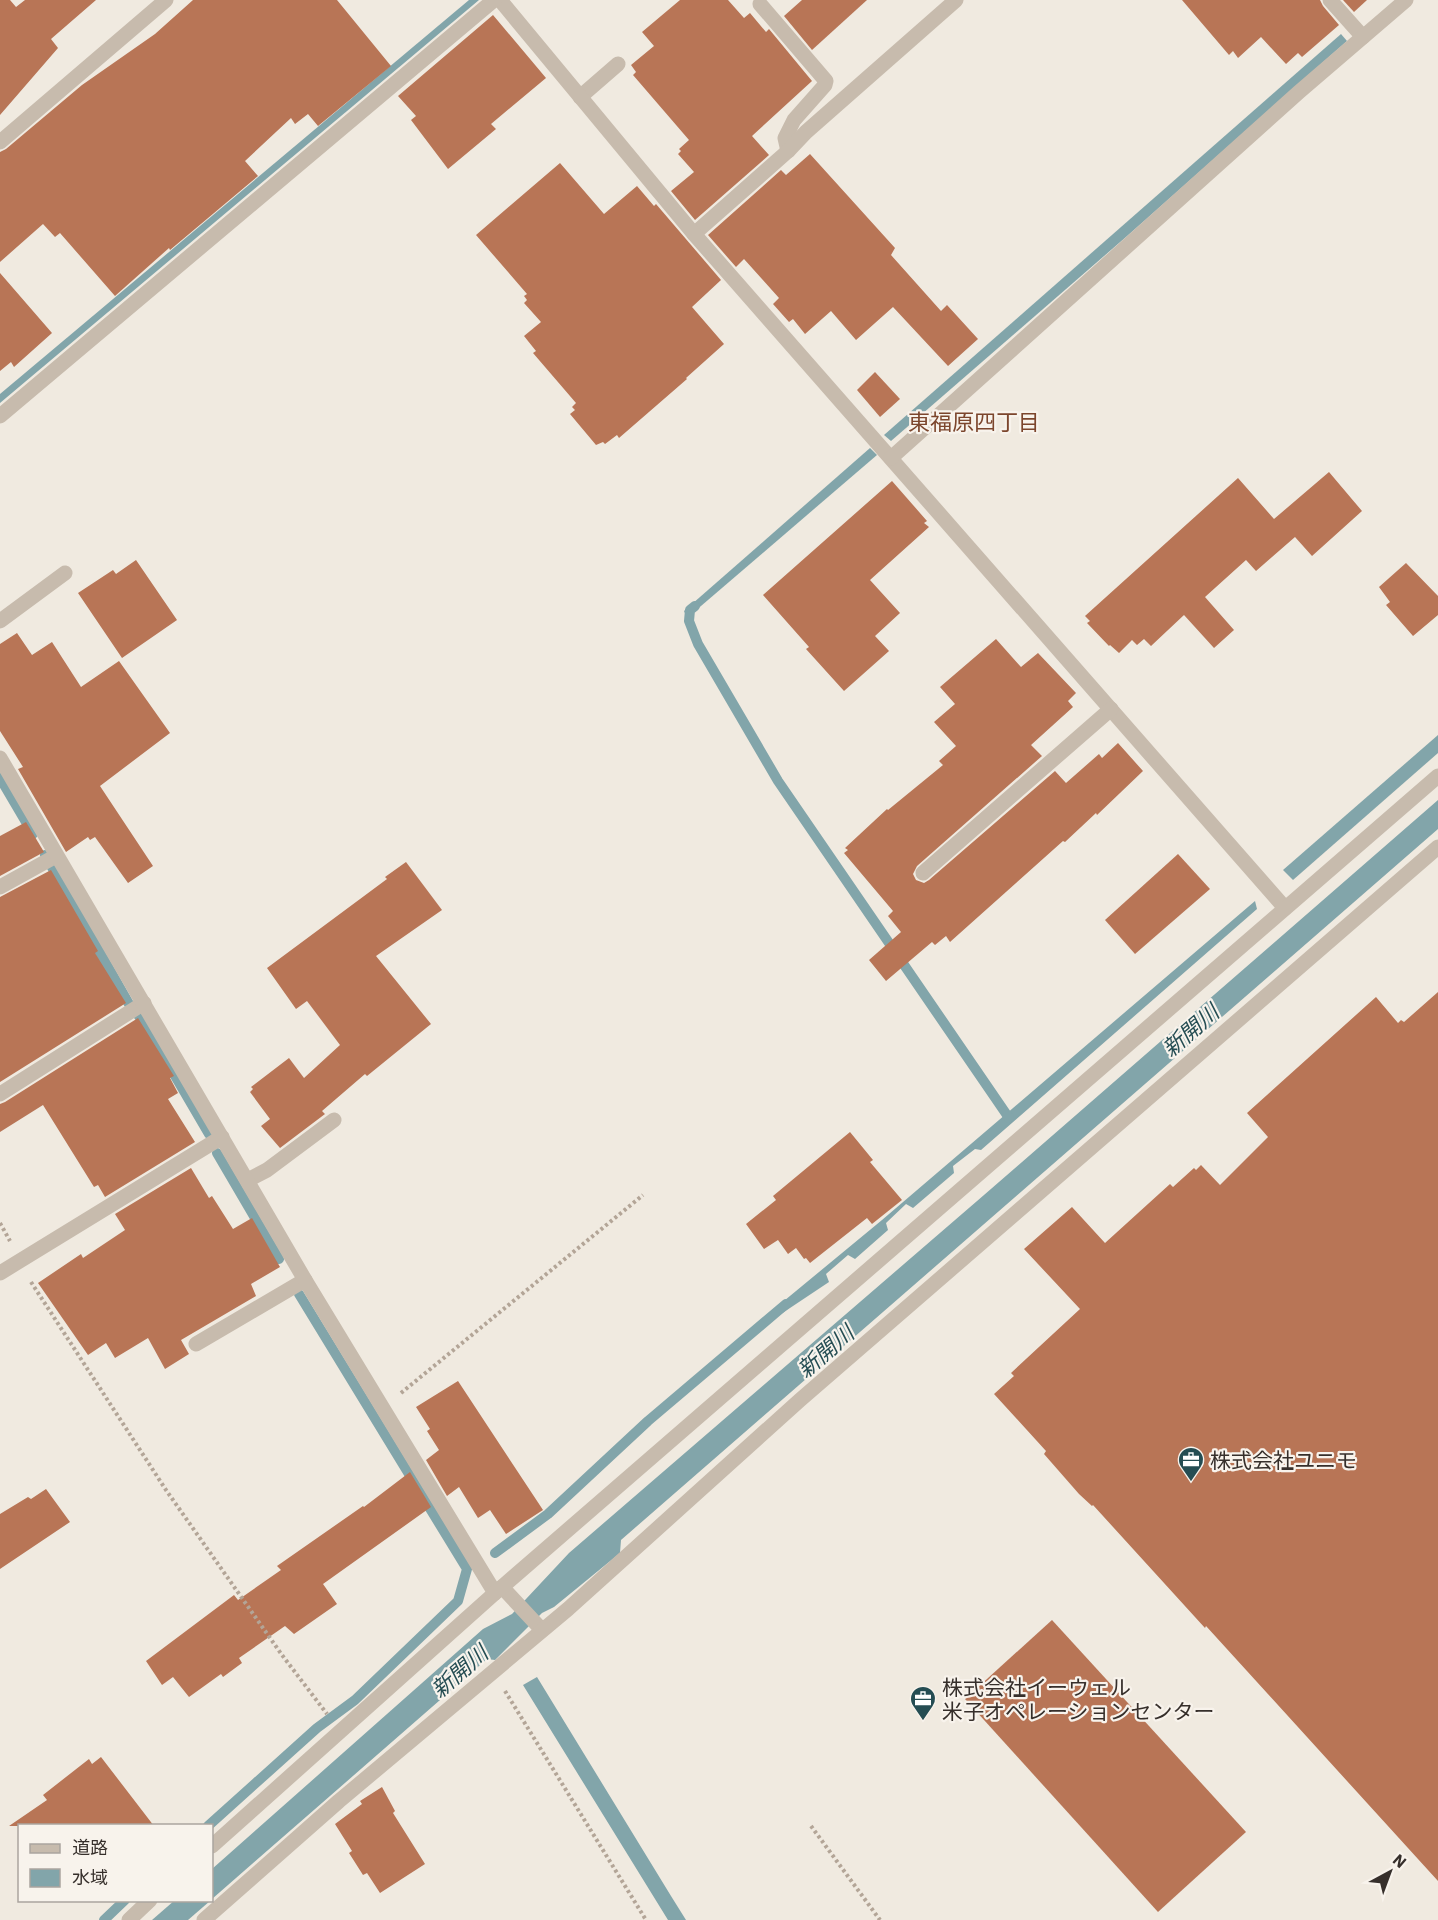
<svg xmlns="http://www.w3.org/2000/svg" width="1438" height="1920" viewBox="0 0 1438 1920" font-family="'IBM Plex Sans','Noto Sans JP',sans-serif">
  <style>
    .water { fill: #82a5aa }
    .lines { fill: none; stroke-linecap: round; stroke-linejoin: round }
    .stream { stroke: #82a5aa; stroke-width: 10 }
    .building { fill: #b87556 }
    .path { stroke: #b3a597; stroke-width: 4; stroke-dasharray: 3 3; stroke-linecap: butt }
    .lane { stroke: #c7bbad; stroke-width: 15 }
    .street { stroke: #c7bbad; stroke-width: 15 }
    .labels { text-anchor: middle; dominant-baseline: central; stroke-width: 4.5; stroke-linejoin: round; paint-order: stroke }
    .poi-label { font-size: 21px; fill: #362f2b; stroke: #f8f3ec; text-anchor: start }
    .neighbourhood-label { font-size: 22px; fill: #7c462d; stroke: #f8f3ec }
    .water-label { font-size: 22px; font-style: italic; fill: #254d53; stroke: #f8f3ec }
  </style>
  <rect width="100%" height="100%" fill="#f0eae0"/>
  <g class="water">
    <path d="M469 0H479L0 403V394Z"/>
    <path d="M1341 34 1347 41 1126 237 891 441 884 435Z"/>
    <path d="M870 448 877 455 687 618 684 611Z"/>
    <path d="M1438 735V753L1293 880 1283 870Z"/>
    <path d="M1438 800V829L621 1540 620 1553 554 1607 542 1613 495 1660 487 1659 212 1899V1869L483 1629 512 1614 569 1553 984 1195Z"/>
    <path d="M1255 901 1257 909 981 1150 975 1149 953 1166 954 1173 913 1208 906 1204 886 1223 888 1230 855 1259 848 1255 826 1274 829 1282 778 1316 773 1310 882 1220Z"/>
    <path d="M537 1677 671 1896 686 1920H668L523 1685Z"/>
    <path d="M175 1900H210V1901L188 1920H152Z"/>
  </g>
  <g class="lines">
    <g class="stream">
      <path d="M695 606 690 610 689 621 698 644 778 781 1009 1118"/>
      <path d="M0 778 33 834"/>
      <path d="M45 855 129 1004 143 1021 209 1134"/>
      <path d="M217 1153 279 1259"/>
      <path d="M495 1553 548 1514 648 1421 786 1304"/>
      <path d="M208 1826 317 1728 355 1700 458 1601 467 1569 299 1294"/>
      <path d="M104 1920 125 1900"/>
    </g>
  </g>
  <g class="building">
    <path d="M0 0H10L16 7 25 0H96L51 39 58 48 0 115Z"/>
    <path d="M193 0H337L391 66 318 126 308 114 295 124 291 118 245 161 258 176 170 250 169 248 115 296 60 233 55 237 43 224 0 262V152L6 149 82 85 155 34Z"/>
    <path d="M680 0H728L744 18 750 13 766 32 769 29 812 81 752 136 769 155 695 220 671 191 694 172 678 154 681 151 679 149 689 140 633 75 636 72 631 65 654 46 642 32Z"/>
    <path d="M802 0H867L812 50 784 16Z"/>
    <path d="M1182 0H1320L1323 6 1339 25 1302 57 1298 53 1286 64 1261 37 1238 58 1233 51 1229 55Z"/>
    <path d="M1343 0H1367L1354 12Z"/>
    <path d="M493 15 546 78 491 124 496 129 448 169 411 120 416 116 398 96Z"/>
    <path d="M810 154 895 248 891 255 941 311 947 305 978 339 948 366 893 307 856 340 831 311 805 334 793 319 789 322 773 304 779 298 744 259 736 267 708 235 781 170 786 175Z"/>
    <path d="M560 163 604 214 637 186 654 206 656 204 721 280 692 307 724 344 686 378 687 379 619 438 617 435 605 444 603 442 596 445 570 414 575 410 572 407 576 403 533 353 536 351 524 336 541 322 524 303 527 300 524 296 527 294 476 235Z"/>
    <path d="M0 273 52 333 14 367 11 362 0 371Z"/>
    <path d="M875 372 900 399 880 417 857 390Z"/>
    <path d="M1329 472 1362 511 1312 556 1295 537 1256 571 1246 560 1205 597 1234 630 1214 648 1184 615 1151 646 1144 639 1137 645 1132 640 1119 653 1110 645 1109 646 1087 623 1090 621 1085 616 1238 478 1274 519Z"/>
    <path d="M892 481 927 521 924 523 929 527 870 580 900 613 875 636 889 651 844 691 806 649 809 647 763 595Z"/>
    <path d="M136 560 177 620 122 658 78 593 113 570 116 574Z"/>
    <path d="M1406 563 1438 596V615L1413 636 1386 605 1390 602 1379 587Z"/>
    <path d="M17 633 32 655 52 642 81 687 119 661 170 733 100 786 153 866 128 883 95 837 90 840 88 837 66 852 18 769 23 767 0 731V644Z"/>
    <path d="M996 639 1021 667 1038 653 1076 693 1068 701 1073 707 1031 745 1042 756 917 866 913 874 916 880 924 883 929 880 1055 771 1066 783 1099 754 1102 758 1118 743 1143 771 1097 815 1096 813 1065 842 1063 841 950 942 946 936 935 945 932 942 886 981 869 960 901 932 888 916 893 911 844 853 848 850 845 848 887 809 888 810 943 765 939 761 956 746 934 722 955 704 940 687Z"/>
    <path d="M26 822 44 852 0 876V836Z"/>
    <path d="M1178 854 1210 889 1135 954 1105 920Z"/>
    <path d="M406 862 442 910 376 956 431 1024 367 1076 365 1074 322 1111 325 1114 280 1148 261 1126 270 1119 250 1092 253 1089 251 1087 289 1058 304 1078 340 1045 307 1001 296 1009 267 968 387 879 385 877Z"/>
    <path d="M51 870 98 951 95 953 126 1003 0 1082V897Z"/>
    <path d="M1438 992V1881L1206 1626 1205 1628 1093 1505 1092 1506 1079 1494 1044 1454 1046 1451 994 1394 1014 1376 1011 1373 1080 1309 1024 1249 1072 1207 1105 1243 1170 1184 1173 1187 1194 1168 1196 1170 1201 1165 1220 1185 1268 1137 1247 1113 1376 997 1398 1023 1401 1020 1404 1022Z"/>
    <path d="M138 1018 174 1076 170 1078 178 1093 168 1099 195 1142 105 1197 98 1185 94 1187 43 1105 0 1132V1104L5 1102Z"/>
    <path d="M850 1132 873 1160 870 1162 902 1200 872 1224 867 1218 810 1263 806 1258 804 1259 796 1248 788 1254 778 1240 764 1249 746 1224 776 1200 773 1196Z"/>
    <path d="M191 1168 209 1198 212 1196 233 1229 252 1218 280 1267 251 1284 256 1296 181 1340 189 1354 165 1369 148 1338 115 1358 106 1343 88 1355 38 1283 81 1254 83 1258 125 1230 115 1214Z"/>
    <path d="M458 1381 543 1510 506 1534 490 1510 478 1518 459 1487 447 1496 426 1460 439 1450 427 1431 430 1429 416 1407Z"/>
    <path d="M410 1472 431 1507 323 1584 337 1604 294 1634 285 1626 239 1658 242 1663 223 1677 221 1674 189 1697 173 1677 162 1685 146 1661 234 1595 238 1600 281 1570 277 1566 363 1506 364 1507Z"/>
    <path d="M46 1489 70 1522 0 1569V1514L28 1497 31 1499Z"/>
    <path d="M1052 1620 1246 1832 1158 1912 965 1699Z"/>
    <path d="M101 1757 154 1826H9L47 1800 43 1795 89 1759 92 1764Z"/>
    <path d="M382 1787 395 1811 393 1813 425 1864 380 1893 367 1873 363 1875 349 1853 352 1851 335 1824 362 1804 360 1801Z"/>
  </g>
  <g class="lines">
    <g class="path">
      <path d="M0 1223 10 1241"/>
      <path d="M31 1282 166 1490 282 1655 327 1714"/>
      <path d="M401 1393 643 1195"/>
      <path d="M505 1691 646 1920"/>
      <path d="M811 1826 880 1920"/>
    </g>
    <g class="lane">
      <path d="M1330 0 1363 37"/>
      <path d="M760 4 826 81 825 85 794 120 785 138 788 151"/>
      <path d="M580 97 618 64"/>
      <path d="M694 234 788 151 806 132 956 0"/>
      <path d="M0 621 65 573"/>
      <path d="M0 887 56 856"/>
      <path d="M0 1094 144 1003"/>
      <path d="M248 1180 267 1170 334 1120"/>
      <path d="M0 1273 222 1137"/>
      <path d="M196 1344 305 1280"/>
    </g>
    <g class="street">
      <path d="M500 0 694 234 1285 908"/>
      <path d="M0 142 166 0"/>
      <path d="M0 416 494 0"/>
      <path d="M891 458 1299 92 1406 0"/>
      <path d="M0 758 305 1280 495 1593"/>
      <path d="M923 873 1111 709"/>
      <path d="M502 1587 542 1630"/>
      <path d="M212 1846 495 1593 1438 776"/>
      <path d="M129 1920 150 1900"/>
      <path d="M204 1920 339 1801 568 1609 800 1400 1438 847"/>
    </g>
  </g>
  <defs>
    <symbol id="office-pin" viewBox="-11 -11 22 30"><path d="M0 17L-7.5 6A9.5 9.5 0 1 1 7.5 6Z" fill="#254d53" stroke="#f8f3ec"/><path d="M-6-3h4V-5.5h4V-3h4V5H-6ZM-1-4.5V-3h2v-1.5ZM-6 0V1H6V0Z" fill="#fff"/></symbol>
  </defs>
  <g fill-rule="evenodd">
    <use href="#office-pin" x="1176" y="1445" width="30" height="40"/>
    <use href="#office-pin" x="908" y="1684" width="30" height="40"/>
  </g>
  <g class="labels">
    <g class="poi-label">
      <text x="1210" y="1460">株式会社ユニモ</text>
      <text x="942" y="1687">株式会社イーウェル<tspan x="942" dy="24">米子オペレーションセンター</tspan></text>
    </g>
    <g class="neighbourhood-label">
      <text x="974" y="421">東福原四丁目</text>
    </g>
    <g class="water-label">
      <text transform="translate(1190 1030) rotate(-41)">新開川</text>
      <text transform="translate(825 1351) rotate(-41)">新開川</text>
      <text transform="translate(459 1671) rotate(-41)">新開川</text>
    </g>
  </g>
  <rect x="18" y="1824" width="195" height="78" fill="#f8f3ec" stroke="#aaa59f" stroke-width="1.5"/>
  <rect x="30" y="1844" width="30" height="9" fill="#c7bbad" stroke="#aaa59f" stroke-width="1.5"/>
  <text x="72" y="1854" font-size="18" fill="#362f2b">道路</text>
  <rect x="30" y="1869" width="30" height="18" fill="#82a5aa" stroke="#aaa59f" stroke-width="1.5"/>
  <text x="72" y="1884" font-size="18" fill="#362f2b">水域</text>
  <g transform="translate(1390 1872) rotate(41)" stroke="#f8f3ec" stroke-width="4.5" paint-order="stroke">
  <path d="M0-4.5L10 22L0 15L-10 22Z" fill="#362f2b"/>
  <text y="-9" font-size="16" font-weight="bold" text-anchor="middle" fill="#362f2b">N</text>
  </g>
</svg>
